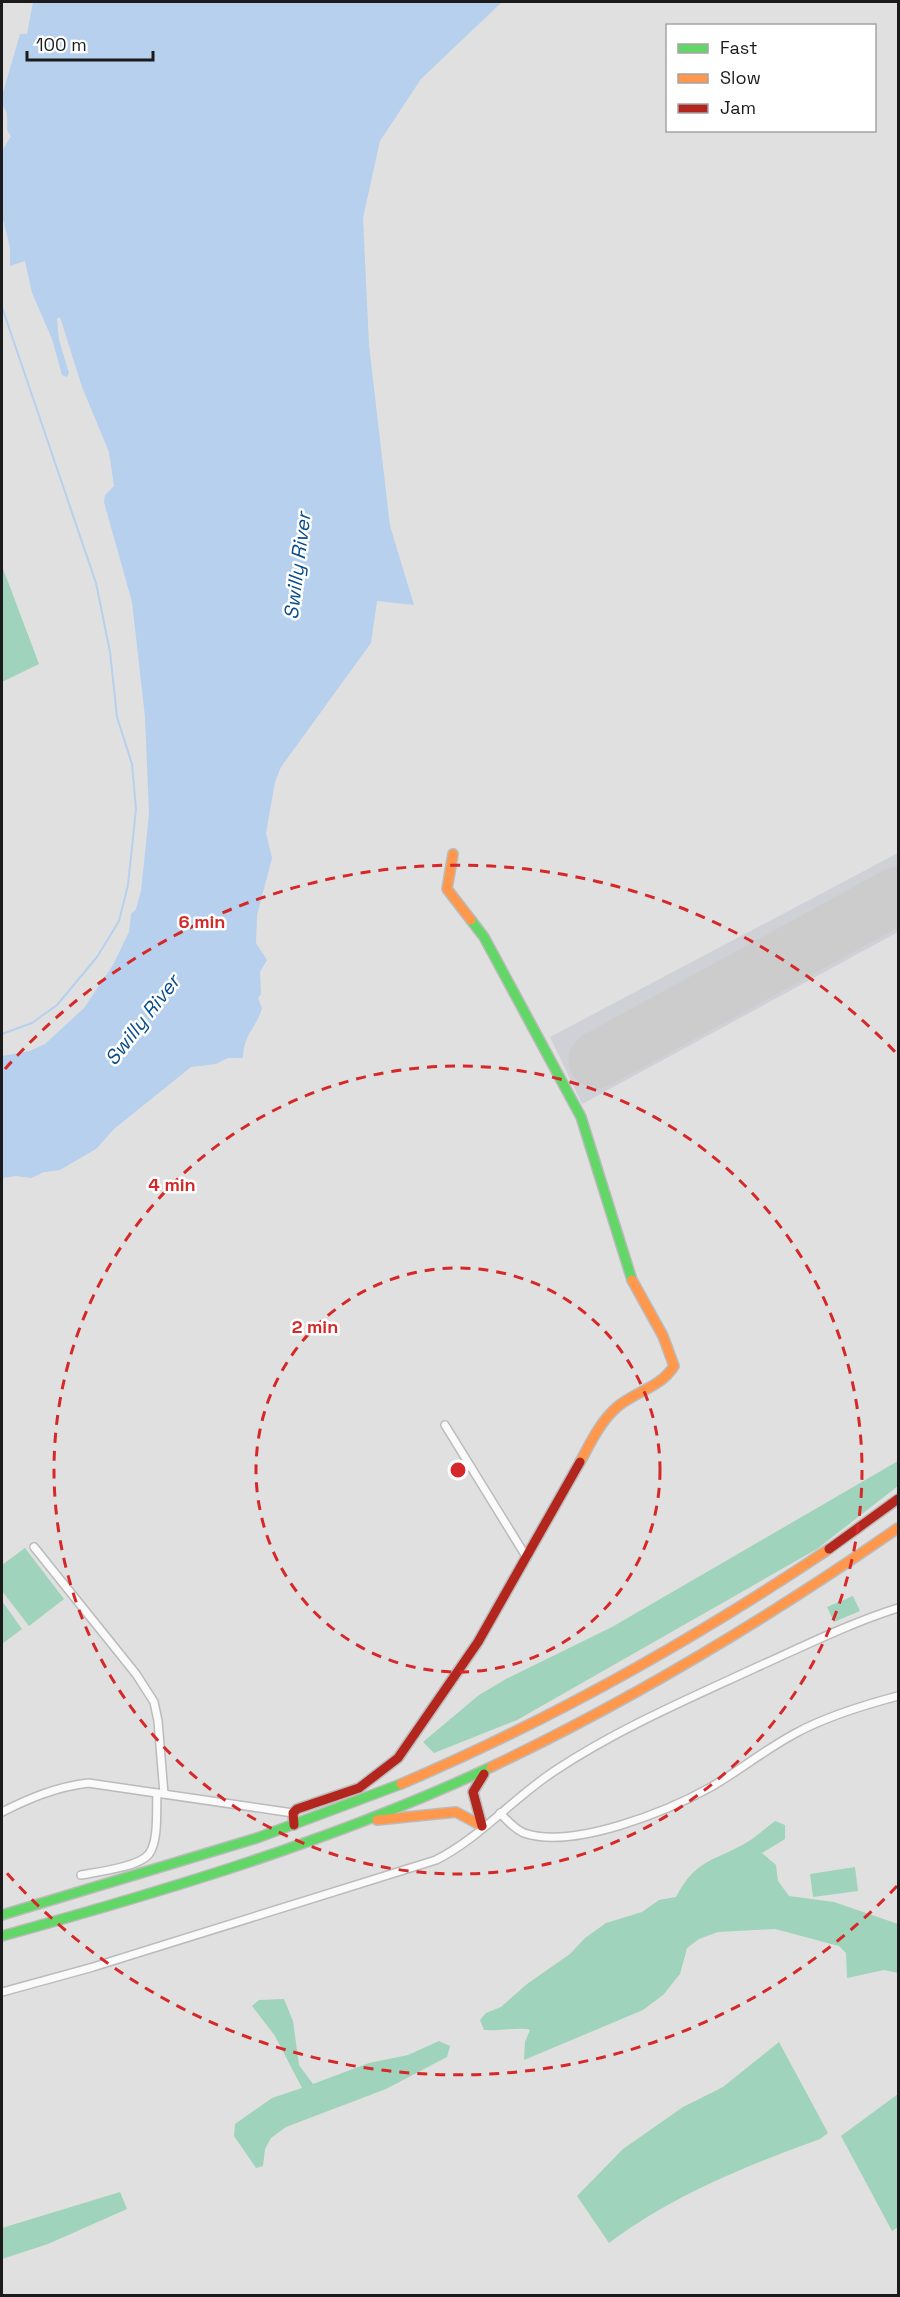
<svg xmlns="http://www.w3.org/2000/svg" width="900" height="2297" viewBox="0 0 900 2297" font-family="'Space Grotesk',sans-serif">
  <style>
    .built { fill: #cfd1d6 }
    .green { fill: #9fd3bb }
    .water { fill: #b6d0ed }
    .lines { fill: none; stroke-linecap: round; stroke-linejoin: round }
    .stream { stroke: #b6d0ed; stroke-width: 2 }
    .runway { stroke: #cccccd; stroke-width: 57 }
    .street-casing { stroke: #bbb; stroke-width: 10 }
    .fast-casing { stroke: #bbb; stroke-width: 12 }
    .slow-casing { stroke: #bbb; stroke-width: 12 }
    .jam-casing { stroke: #bbb; stroke-width: 12 }
    .street { stroke: #fafafa; stroke-width: 7 }
    .fast { stroke: #63d668; stroke-width: 9 }
    .slow { stroke: #ff974d; stroke-width: 9 }
    .jam { stroke: #b3261e; stroke-width: 9 }
    .ring { fill: none; stroke: #d62828; stroke-width: 3; stroke-dasharray: 10 8 }
    .labels { text-anchor: middle; dominant-baseline: central; stroke-width: 5; stroke-linejoin: round; paint-order: stroke }
    .water-label { font-size: 20px; font-style: italic; fill: #084d8b; stroke: #fff }
    .centre { fill: #d62828; stroke: #fff; stroke-width: 3 }
    .ring-label { font-size: 18px; text-anchor: middle; font-weight: bold; fill: #d62828; stroke: #fff; stroke-width: 5; stroke-linejoin: round; paint-order: stroke }
  </style>
  <rect width="100%" height="100%" fill="#e0e0e0"/>
  <path class="built" d="M898 853V932L582 1104 550 1037Z"/>
  <g class="green">
    <path d="M2 566 39 664 2 682Z"/>
    <path d="M898 1461V1486L817 1549 517 1720 434 1753 423 1742 479 1695 506 1679 612 1627Z"/>
    <path d="M25 1548 64 1599 29 1626 2 1591V1565Z"/>
    <path d="M853 1596 860 1611 834 1622 827 1607Z"/>
    <path d="M2 1601 22 1629 2 1644Z"/>
    <path d="M775 1821 785 1825V1839L762 1853 776 1865 778 1881 789 1896 834 1902 898 1924V1973L884 1970 847 1978 846 1953 839 1946 775 1929 718 1932 699 1939 687 1948 680 1974 663 1995 643 2010 524 2060 525 2042 530 2030C523 2027 496 2031 484 2030L480 2020 486 2013 501 2007 527 1984 570 1954 585 1938 606 1923 642 1912 659 1900 676 1897C697 1857 715 1862 749 1841 758 1835 767 1827 775 1821Z"/>
    <path d="M855 1867 858 1891 813 1897 810 1874Z"/>
    <path d="M284 1999 293 2021 299 2065 313 2084 369 2063 408 2055 439 2041 450 2046 447 2057 386 2089 286 2127 271 2138 265 2149 263 2166 256 2168 234 2136 235 2124 272 2098 302 2088 275 2036 252 2006 259 2000Z"/>
    <path d="M779 2042 828 2133 820 2139C746 2166 673 2195 609 2243L577 2196 623 2149 683 2107 723 2087Z"/>
    <path d="M898 2094V2227L892 2231 841 2136Z"/>
    <path d="M120 2192 127 2209 48 2244 2 2259V2228Z"/>
  </g>
  <path class="water" d="M33 2H502L421 79 380 141 363 218 369 345 390 526 414 605 377 601 371 643 281 767 275 782 266 833 272 858 257 915 256 943 267 960 260 972 261 994 258 998 262 1008C257 1027 243 1035 243 1058H228L216 1064 191 1067 114 1129 96 1149 60 1170 44 1172 31 1178 16 1176 2 1178V1056L30 1051 45 1044 84 1008 113 965 129 932 131 914 136 909 141 891 149 814 145 717 132 602 104 502 105 495 114 486 109 452 82 387 60 317 57 319 59 340 69 373 67 377 62 375 52 339 32 293 25 261 10 266V247L2 216V151L11 136C5 129 8 125 7 116 7 108 1 110 2 96L20 34H27Z"/>
  <g class="lines">
    <path class="stream" d="M2 307 96 583 110 652 117 717 132 764 136 809 128 885 119 921 97 957 57 1005 32 1023 2 1034"/>
    <path class="runway" d="M597 1060 898 895"/>
    <defs>
      <g id="street">
        <path d="M445 1425 527 1558"/>
        <path d="M34 1547 136 1674 154 1702 158 1721 164 1794"/>
        <path d="M2 1812C30 1798 56 1787 88 1783L293 1813"/>
        <path d="M500 1813C507 1820 514 1829 524 1833 573 1850 668 1811 711 1787 740 1770 766 1749 796 1733 827 1716 864 1705 898 1696"/>
        <path d="M81 1875C97 1872 139 1867 149 1854 159 1840 156 1810 157 1793"/>
        <path d="M2 1992 93 1967 436 1860C480 1838 514 1797 556 1770 618 1729 688 1699 755 1668 802 1647 850 1623 898 1608"/>
      </g>
      <g id="fast">
        <path d="M471 920 484 937 581 1117 632 1280"/>
        <path d="M2 1915 257 1838 401 1784"/>
        <path d="M2 1936C168 1890 335 1840 491 1767"/>
      </g>
      <g id="slow">
        <path d="M453 854 447 889 471 920"/>
        <path d="M580 1462C591 1442 600 1422 617 1407 636 1391 660 1388 674 1366L663 1336 632 1280"/>
        <path d="M491 1767C634 1699 768 1618 898 1528"/>
        <path d="M401 1784C551 1720 693 1640 829 1549"/>
        <path d="M377 1820 456 1812 482 1826"/>
      </g>
      <g id="jam">
        <path d="M829 1549 898 1499"/>
        <path d="M294 1825 293 1813 297 1809 359 1788 398 1758 478 1642 580 1462"/>
        <path d="M482 1826 473 1792 484 1774"/>
      </g>
    </defs>
    <use href="#street" class="street-casing"/>
    <use href="#fast" class="fast-casing"/>
    <use href="#slow" class="slow-casing"/>
    <use href="#jam" class="jam-casing"/>
    <use href="#street" class="street"/>
    <use href="#fast" class="fast"/>
    <use href="#slow" class="slow"/>
    <use href="#jam" class="jam"/>
  </g>
  <g class="ring">
    <circle cx="458" cy="1470" r="202"/>
    <circle cx="458" cy="1470" r="404"/>
    <path d="M897 1886A605 605 0 0 1 5 1871M5 1069A605 605 0 0 1 897 1054"/>
  </g>
  <g class="labels">
    <g class="water-label">
      <text transform="translate(297 566) rotate(-83)">Swilly River</text>
      <text transform="translate(142 1020) rotate(-52)">Swilly River</text>
    </g>
  </g>
  <circle cx="458" cy="1470" r="9" class="centre"/>
  <g class="ring-label">
    <text x="202" y="928">6 min</text>
    <text x="172" y="1191">4 min</text>
    <text x="315" y="1333">2 min</text>
  </g>
  <rect width="900" height="2297" fill="none" stroke="#1b1b1c" stroke-width="6"/>
  <rect x="666" y="24" width="210" height="108" fill="#ffffff" stroke="#a4a4a4" stroke-width="1.5"/>
  <rect x="678" y="44" width="30" height="9" fill="#63d668" stroke="#a4a4a4" stroke-width="1.5"/>
  <text x="720" y="54" font-size="18" fill="#1b1b1c">Fast</text>
  <rect x="678" y="74" width="30" height="9" fill="#ff974d" stroke="#a4a4a4" stroke-width="1.5"/>
  <text x="720" y="84" font-size="18" fill="#1b1b1c">Slow</text>
  <rect x="678" y="104" width="30" height="9" fill="#b3261e" stroke="#a4a4a4" stroke-width="1.5"/>
  <text x="720" y="114" font-size="18" fill="#1b1b1c">Jam</text>
  <path d="M27 51v9h126v-9" fill="none" stroke="#1b1b1c" stroke-width="3"/>
  <text x="36" y="51" font-size="18" fill="#1b1b1c" stroke="#ffffff" stroke-width="4.5" paint-order="stroke">100 m</text>
</svg>
